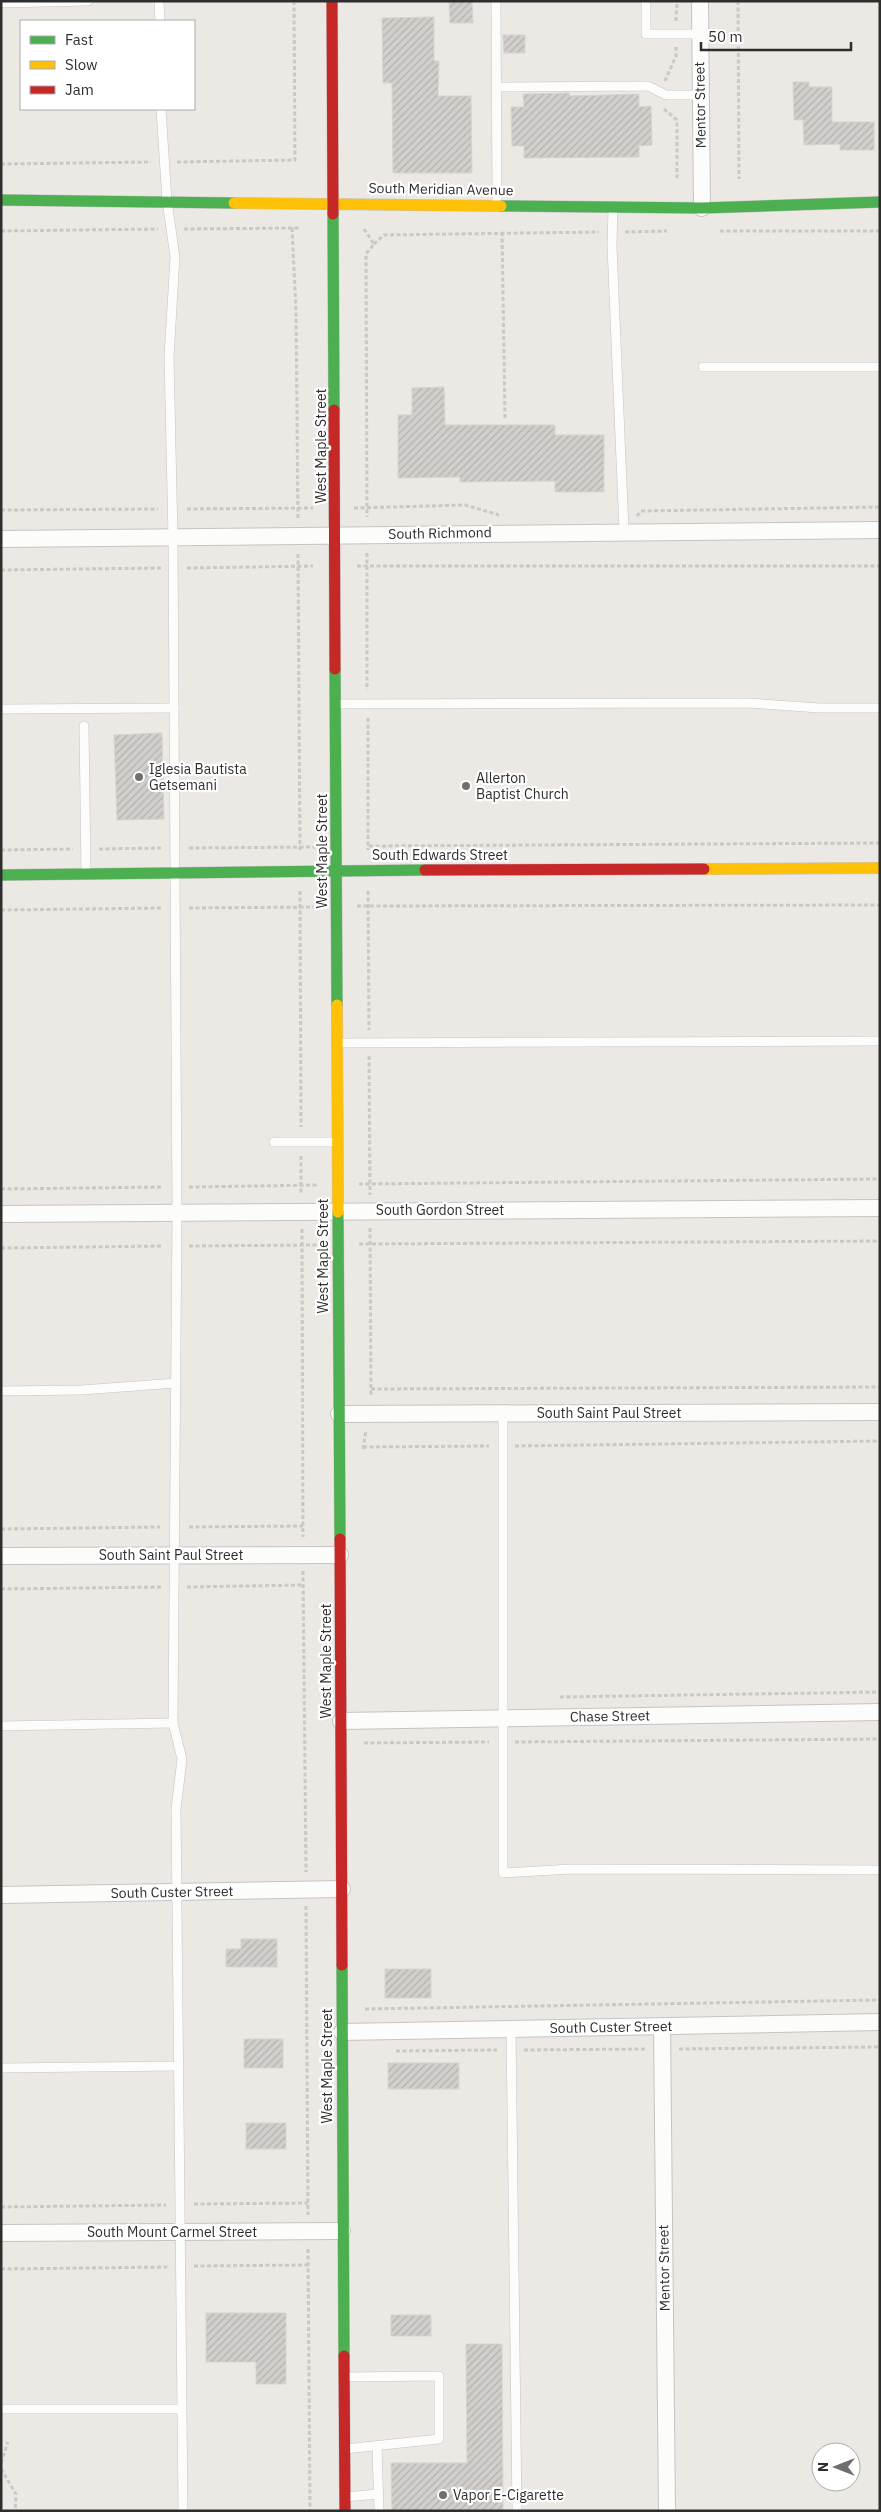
<svg xmlns="http://www.w3.org/2000/svg" width="881" height="2512" viewBox="0 0 881 2512" font-family="'IBM Plex Sans',sans-serif">
  <style>
    .building { fill: url(#building-hatch); stroke: #d7d4d0 }
    .lines { fill: none; stroke-linecap: round; stroke-linejoin: round }
    .lane-casing { stroke: #c5c4c5; stroke-width: 10 }
    .street-casing { stroke: #c5c4c5; stroke-width: 18 }
    .fast-casing { stroke: #c5c4c5; stroke-width: 12 }
    .slow-casing { stroke: #c5c4c5; stroke-width: 12 }
    .jam-casing { stroke: #c5c4c5; stroke-width: 12 }
    .path { stroke: #c9c9c8; stroke-width: 3; stroke-dasharray: 4 2.5; stroke-linecap: butt }
    .lane { stroke: #fcfcfb; stroke-width: 9 }
    .street { stroke: #fcfcfb; stroke-width: 16 }
    .fast { stroke: #4caf50; stroke-width: 11 }
    .slow { stroke: #ffc107; stroke-width: 11 }
    .jam { stroke: #c62828; stroke-width: 11 }
    .poi-dot { fill: #706f6e; stroke: #fff; stroke-width: 2 }
    .labels { text-anchor: middle; dominant-baseline: central; stroke-width: 4.5; stroke-linejoin: round; paint-order: stroke }
    .street-label { font-size: 14px; fill: #2e2e2e; stroke: #fff }
    .poi-label { font-size: 14px; fill: #2e2e2e; stroke: #fff; text-anchor: start }
  </style>
  <defs>
    <pattern id="building-hatch" width="6" height="6" patternUnits="userSpaceOnUse" patternTransform="scale(1.25)"><rect width="6" height="6" fill="#d1cecb"/><path d="M-1 1l2-2M0 6l6-6M5 7l2-2" fill="none" stroke="#b4b1af"/></pattern>
  </defs>
  <rect width="100%" height="100%" fill="#ece8e4"/>
  <g class="building">
    <path d="M449 1H472L473 23H450Z"/>
    <path d="M434 17V61H439L438 96H471L472 173H393L392 83H383L382 18Z"/>
    <path d="M503 35H525V53H504Z"/>
    <path d="M793 82H809V87H832V122H874V150H840V144L804 145 803 120H794Z"/>
    <path d="M569 93 570 96 639 94V107L651 106 652 145 639 146V157L524 158V146H512L511 107H524L523 94Z"/>
    <path d="M444 387 445 425H555V435H604V492H555V481L460 482V477L398 478V415H412V388Z"/>
    <path d="M162 733 164 819 117 820 114 735Z"/>
    <path d="M241 1939H277V1967H226V1949H241Z"/>
    <rect x="385" y="1969" width="46" height="29"/>
    <rect x="244" y="2039" width="39" height="29"/>
    <rect x="388" y="2063" width="71" height="26"/>
    <rect x="246" y="2123" width="40" height="26"/>
    <path d="M206 2313H286V2384H256V2362H206Z"/>
    <rect x="391" y="2315" width="40" height="21"/>
    <path d="M466 2344H502L503 2511H392L391 2463H467Z"/>
  </g>
  <g class="lines">
    <defs>
      <g id="lane">
        <path d="M159 1 160 21"/>
        <path d="M496 1 497 205"/>
        <path d="M646 1V34H700"/>
        <path d="M1 3 88 1"/>
        <path d="M496 87 648 86 666 95H700"/>
        <path d="M161 109 167 201 175 257 169 357 173 537 177 1213 173 1723 182 1759 176 1809 183 2511"/>
        <path d="M613 207 612 246 624 531"/>
        <path d="M703 367H880"/>
        <path d="M337 704 749 703 819 708H880"/>
        <path d="M1 709 174 708"/>
        <path d="M84 726 86 873"/>
        <path d="M338 1043 880 1041"/>
        <path d="M274 1142H337"/>
        <path d="M1 1391 82 1390 176 1383"/>
        <path d="M503 1414V1873L571 1869 880 1870"/>
        <path d="M1 1726 173 1723"/>
        <path d="M511 2029 517 2511"/>
        <path d="M1 2068 179 2066"/>
        <path d="M344 2377 439 2376V2439L345 2449"/>
        <path d="M1 2409H181"/>
        <path d="M377 2447 379 2511"/>
        <path d="M345 2497 378 2494"/>
      </g>
      <g id="street">
        <path d="M700 1 702 208"/>
        <path d="M1 539 880 530"/>
        <path d="M1 1214 880 1208"/>
        <path d="M339 1414 880 1412"/>
        <path d="M1 1556 340 1555"/>
        <path d="M341 1721 880 1712"/>
        <path d="M1 1895 342 1889"/>
        <path d="M662 2026 667 2511"/>
        <path d="M342 2032 880 2022"/>
        <path d="M1 2233 342 2231"/>
      </g>
      <g id="fast">
        <path d="M1 200 234 203"/>
        <path d="M501 206 702 208 880 202"/>
        <path d="M333 214 334 410"/>
        <path d="M335 669 337 1005"/>
        <path d="M1 875 425 870"/>
        <path d="M338 1212 340 1539"/>
        <path d="M342 1965 344 2356"/>
      </g>
      <g id="slow">
        <path d="M234 203 501 206"/>
        <path d="M704 869 880 868"/>
        <path d="M337 1005 338 1212"/>
      </g>
      <g id="jam">
        <path d="M332 1 333 214"/>
        <path d="M334 410 335 669"/>
        <path d="M425 870 704 869"/>
        <path d="M340 1539 342 1965"/>
        <path d="M344 2356 345 2511"/>
      </g>
    </defs>
    <use href="#lane" class="lane-casing"/>
    <use href="#street" class="street-casing"/>
    <use href="#fast" class="fast-casing"/>
    <use href="#slow" class="slow-casing"/>
    <use href="#jam" class="jam-casing"/>
    <g class="path">
      <path d="M738 1 739 179"/>
      <path d="M676 21 677 1"/>
      <path d="M665 81 676 56V47"/>
      <path d="M664 109 677 120V178"/>
      <path d="M177 162 295 160 294 1"/>
      <path d="M1 164 151 162"/>
      <path d="M292 228 296 310 298 520"/>
      <path d="M184 229 300 228"/>
      <path d="M364 229 374 244 366 254 367 517"/>
      <path d="M1 231 158 229"/>
      <path d="M720 231H880"/>
      <path d="M502 232 505 418"/>
      <path d="M625 232 667 231"/>
      <path d="M374 244 384 235 599 232"/>
      <path d="M354 508 465 505 499 515"/>
      <path d="M187 509 313 508"/>
      <path d="M1 510 158 509"/>
      <path d="M637 516 641 511 880 507"/>
      <path d="M367 553V690"/>
      <path d="M298 554 300 850"/>
      <path d="M357 566H880"/>
      <path d="M187 568 313 566"/>
      <path d="M1 570 161 568"/>
      <path d="M368 718V850"/>
      <path d="M369 846 880 843"/>
      <path d="M189 848 316 847"/>
      <path d="M99 849 161 848"/>
      <path d="M1 850 73 849"/>
      <path d="M300 891 301 1127"/>
      <path d="M368 891 369 1030"/>
      <path d="M357 906 880 905"/>
      <path d="M189 908 316 907"/>
      <path d="M1 910 163 908"/>
      <path d="M369 1056 370 1195"/>
      <path d="M301 1156V1195"/>
      <path d="M359 1184 880 1179"/>
      <path d="M189 1187 318 1185"/>
      <path d="M1 1189 163 1187"/>
      <path d="M370 1228 371 1397"/>
      <path d="M302 1229 303 1537"/>
      <path d="M359 1244 880 1241"/>
      <path d="M189 1246 318 1245"/>
      <path d="M1 1248 163 1246"/>
      <path d="M371 1389 880 1387"/>
      <path d="M515 1446 880 1441"/>
      <path d="M363 1447 489 1446"/>
      <path d="M363 1449 366 1430"/>
      <path d="M189 1527 303 1526"/>
      <path d="M1 1529 160 1527"/>
      <path d="M303 1571 306 1872"/>
      <path d="M187 1587 304 1585"/>
      <path d="M1 1589 161 1587"/>
      <path d="M560 1697 880 1692"/>
      <path d="M515 1742 880 1739"/>
      <path d="M364 1743 489 1742"/>
      <path d="M306 1906 308 2215"/>
      <path d="M365 2009 880 2000"/>
      <path d="M679 2049 880 2047"/>
      <path d="M524 2050 645 2049"/>
      <path d="M396 2051 497 2050"/>
      <path d="M194 2204 308 2203"/>
      <path d="M1 2207 166 2205"/>
      <path d="M308 2249 310 2511"/>
      <path d="M194 2266 308 2265"/>
      <path d="M1 2269 168 2267"/>
      <path d="M1 2463 8 2442"/>
      <path d="M1 2469 16 2494 15 2511"/>
    </g>
    <use href="#lane" class="lane"/>
    <use href="#street" class="street"/>
    <use href="#fast" class="fast"/>
    <use href="#slow" class="slow"/>
    <use href="#jam" class="jam"/>
  </g>
  <g class="poi-dot">
    <circle cx="139" cy="777" r="5"/>
    <circle cx="466" cy="786" r="5"/>
    <circle cx="443" cy="2495" r="5"/>
  </g>
  <g class="labels">
    <g class="street-label">
      <text transform="translate(700 105) rotate(-91)">Mentor Street</text>
      <text transform="translate(441 189) rotate(1)">South Meridian Avenue</text>
      <text transform="translate(321 446) rotate(-90)">West Maple Street</text>
      <text transform="translate(440 533) rotate(-1)">South Richmond</text>
      <text transform="translate(322 851) rotate(-90)">West Maple Street</text>
      <text x="440" y="855">South Edwards Street</text>
      <text x="440" y="1210">South Gordon Street</text>
      <text transform="translate(323 1256) rotate(-90)">West Maple Street</text>
      <text x="609" y="1413">South Saint Paul Street</text>
      <text x="171" y="1555">South Saint Paul Street</text>
      <text transform="translate(326 1661) rotate(-90)">West Maple Street</text>
      <text transform="translate(610 1716) rotate(-1)">Chase Street</text>
      <text transform="translate(172 1892) rotate(-1)">South Custer Street</text>
      <text transform="translate(611 2027) rotate(-1)">South Custer Street</text>
      <text transform="translate(327 2066) rotate(-90)">West Maple Street</text>
      <text x="172" y="2232">South Mount Carmel Street</text>
      <text transform="translate(664 2268) rotate(-91)">Mentor Street</text>
    </g>
    <g class="poi-label">
      <text x="149" y="769">Iglesia Bautista<tspan x="149" dy="16">Getsemani</tspan></text>
      <text x="476" y="778">Allerton<tspan x="476" dy="16">Baptist Church</tspan></text>
      <text x="453" y="2495">Vapor E-Cigarette</text>
    </g>
  </g>
  <rect width="881" height="2512" fill="none" stroke="#2e2e2e" stroke-width="5"/>
  <rect x="20" y="20" width="175" height="90" fill="#ffffff" stroke="#ababab"/>
  <rect x="30" y="36" width="25" height="8" fill="#4caf50" stroke="#ababab"/>
  <text x="65" y="45" font-size="15" fill="#2e2e2e">Fast</text>
  <rect x="30" y="61" width="25" height="8" fill="#ffc107" stroke="#ababab"/>
  <text x="65" y="70" font-size="15" fill="#2e2e2e">Slow</text>
  <rect x="30" y="86" width="25" height="8" fill="#c62828" stroke="#ababab"/>
  <text x="65" y="95" font-size="15" fill="#2e2e2e">Jam</text>
  <g transform="translate(836 2467) rotate(270)"><circle r="24" fill="#ffffff" stroke="#ababab"/>
  <path d="M0-4L9 19L0 12L-9 19Z" fill="#706f6e"/>
  <text y="-8" font-size="14" font-weight="bold" text-anchor="middle" fill="#2e2e2e">N</text>
  </g>
  <path d="M701 42v8h150v-8" fill="none" stroke="#2e2e2e" stroke-width="2.5"/>
  <text x="708" y="42" font-size="15" fill="#2e2e2e" stroke="#ffffff" stroke-width="4" paint-order="stroke">50 m</text>
</svg>
